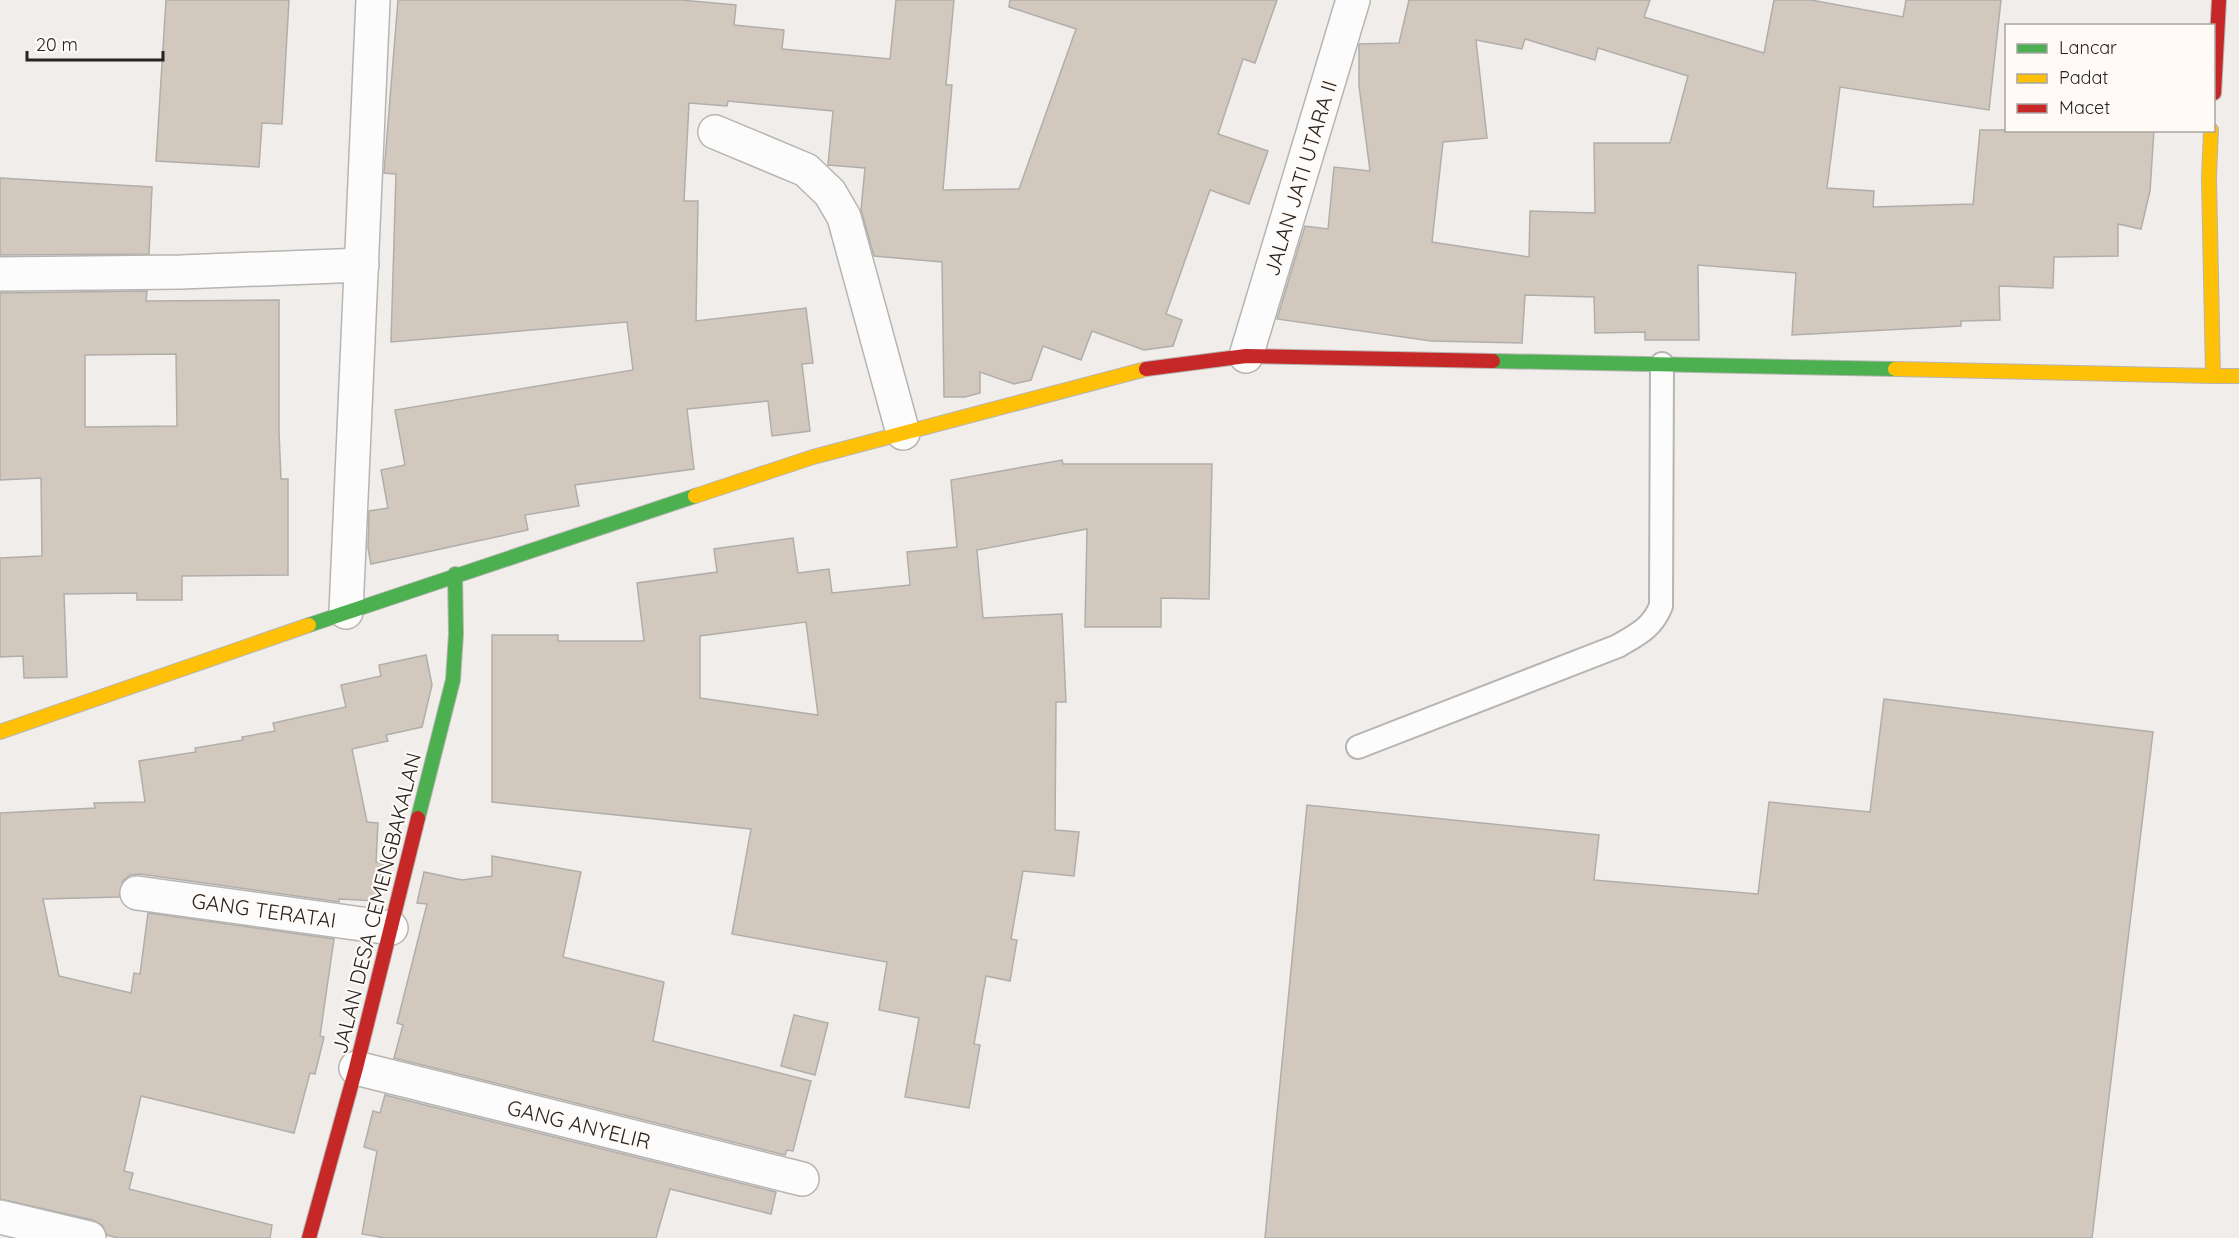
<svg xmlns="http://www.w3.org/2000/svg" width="2239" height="1238" viewBox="0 0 2239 1238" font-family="Quicksand,sans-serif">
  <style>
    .building { fill: #d3c8bd; stroke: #b0aeac; stroke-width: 1.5; fill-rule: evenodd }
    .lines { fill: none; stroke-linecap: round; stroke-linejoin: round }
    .lane-casing { stroke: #b7b5b2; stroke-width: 26 }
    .street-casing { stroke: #b7b5b2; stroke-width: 36 }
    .fast-casing { stroke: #b7b5b2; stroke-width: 16 }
    .slow-casing { stroke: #b7b5b2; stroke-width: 16 }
    .jam-casing { stroke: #b7b5b2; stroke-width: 16 }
    .lane { stroke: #fdfcfc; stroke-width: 22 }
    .street { stroke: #fdfcfc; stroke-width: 33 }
    .fast { stroke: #4caf50; stroke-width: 14 }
    .slow { stroke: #ffc107; stroke-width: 14 }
    .jam { stroke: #c62828; stroke-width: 14 }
    .labels { text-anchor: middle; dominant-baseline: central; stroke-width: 4.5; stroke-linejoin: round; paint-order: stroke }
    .street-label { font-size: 21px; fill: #272523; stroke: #fffaf6 }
  </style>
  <rect width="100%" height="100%" fill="#f0edea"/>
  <g class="building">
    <path d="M166 0H289L282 124 262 123 259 167 156 161Z"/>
    <path d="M398 0H681L736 5 734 25 784 30 782 49 890 59 896 0H954L946 85H952L943 190 1019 189 1076 29 1009 7 1010 0H1277L1255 63 1243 59 1218 134 1268 151 1249 204 1210 190 1166 314 1182 320 1173 346 1144 350 1092 331 1081 360 1043 346 1031 380 1014 384 980 372V393L965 397H944L942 262 874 256 861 210 865 168 828 165 833 111 728 101 727 106 689 103 684 201H698L696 321 806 308 813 363 802 364 810 431 772 436 768 401 687 409 694 469 575 485 579 506 525 515 528 530 371 564 368 548 369 511 388 508 381 470 405 465 395 410 633 370 627 322 391 342 396 174 384 173Z"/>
    <path d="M1409 0H1650L1644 17 1764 53 1774 0H1811L1903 17 1906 0H2001L1989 110 1840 87 1827 188 1874 191 1873 207 1973 204 1980 130H2154L2150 191 2141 229 2118 224V256L2054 257 2053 288 1999 286 2000 320 1961 321V326L1792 335 1796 273 1698 265 1699 340H1645V332L1595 333 1594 297 1525 295 1522 343 1431 341 1277 319 1305 226 1328 229 1334 167 1370 171 1359 86V44L1399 43ZM1525 39 1595 60 1598 48 1688 76 1670 143H1594L1595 213 1530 211 1529 257 1432 242 1443 142 1487 138 1476 40 1522 49Z"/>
    <path d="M0 178 152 187 149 254 0 255Z"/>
    <path d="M147 291 146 301 279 300V432L281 479H288V575L182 576V600H137V593L64 594 67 677 24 678 23 656 0 657V558L42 556 41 478 0 480V293ZM176 354 177 426 85 427V355Z"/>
    <path d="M1062 460 1063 464H1212L1209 599 1161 598V627H1085L1087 529 977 550 983 618 1062 614 1066 702H1056L1055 830 1079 832 1074 876 1023 871 1011 939 1017 940 1010 981 986 976 974 1044 980 1045 969 1108 905 1097 919 1018 879 1010 887 962 732 934 751 829 492 802V635H558V641H644L637 583 717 572 714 549 793 538 798 573 829 569 832 593 910 585 907 552 957 547 951 480ZM806 622 818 715 700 698V636Z"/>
    <path d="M426 655 432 685 422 727 386 735 388 741 352 749 367 822 378 823 376 862 388 865 378 901 339 899V902L140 874 130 875 123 881 119 897 43 899 59 976 131 993 134 973 140 974 148 913 334 939 320 1036 324 1037 315 1074 310 1073 294 1133 141 1096 124 1171 133 1173 129 1189 272 1225 270 1238H118L107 1235 102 1225 93 1220 0 1199V813L95 808 94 803 145 802 139 761 196 752 195 748 243 740 242 737 275 731 273 723 346 707 341 685 381 676 379 665Z"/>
    <path d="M1884 699 2153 732 2092 1238H1265L1307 805 1599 835 1594 880 1758 894 1769 802 1870 812Z"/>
    <path d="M492 856 581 872 563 957 664 982 653 1041 811 1081 793 1151 787 1150 785 1155 394 1058 403 1025 397 1023 427 904 417 903 424 872 462 880 492 876Z"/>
    <path d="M794 1015 828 1023 815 1075 781 1066Z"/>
    <path d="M385 1095 776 1192 771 1214 670 1189 656 1238H385L362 1234 377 1151 364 1147 373 1111 380 1113Z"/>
  </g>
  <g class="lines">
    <defs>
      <path id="lane" d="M1358 747 1618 646C1638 634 1652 628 1661 606L1662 364"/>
      <g id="street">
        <path d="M715 132 806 170 830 193 844 217 903 433"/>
        <path d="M0 274 181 272 362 265"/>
        <path d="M1246 356 1353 0"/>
        <path d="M346 612 373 0"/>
        <path d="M137 893 391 928"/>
        <path d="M356 1068 802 1179"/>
        <path d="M0 1217 89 1238"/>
      </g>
      <g id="fast">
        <path d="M1493 361 1895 369"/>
        <path d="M309 625 695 496"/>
        <path d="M418 818 453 680 456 634 455 574"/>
      </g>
      <g id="slow">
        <path d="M2211 130 2209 178 2213 376H2239"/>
        <path d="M1895 369 2213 376"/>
        <path d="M695 496 813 457 1146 369"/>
        <path d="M0 732 309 625"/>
      </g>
      <g id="jam">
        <path d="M2214 93 2219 0"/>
        <path d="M1146 369 1246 356 1493 361"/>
        <path d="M309 1238 356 1068 418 818"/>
      </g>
    </defs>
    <use href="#lane" class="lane-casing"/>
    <use href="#street" class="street-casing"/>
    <use href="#fast" class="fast-casing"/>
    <use href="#slow" class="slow-casing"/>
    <use href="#jam" class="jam-casing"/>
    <use href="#lane" class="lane"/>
    <use href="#street" class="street"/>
    <use href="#fast" class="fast"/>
    <use href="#slow" class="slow"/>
    <use href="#jam" class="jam"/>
  </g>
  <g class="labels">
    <g class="street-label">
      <text transform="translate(1300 178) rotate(-73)">JALAN JATI UTARA II</text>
      <text transform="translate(376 903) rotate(-76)">JALAN DESA CEMENGBAKALAN</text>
      <text transform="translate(264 910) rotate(8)">GANG TERATAI</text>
      <text transform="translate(579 1124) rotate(14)">GANG ANYELIR</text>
    </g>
  </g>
  <rect x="2005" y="24" width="210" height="108" fill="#fffaf6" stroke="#a9a5a2" stroke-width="1.5"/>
  <rect x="2017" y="44" width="30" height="9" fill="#4caf50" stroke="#a9a5a2" stroke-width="1.5"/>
  <text x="2059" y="54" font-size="18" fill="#272523">Lancar</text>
  <rect x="2017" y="74" width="30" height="9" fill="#ffc107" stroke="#a9a5a2" stroke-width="1.5"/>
  <text x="2059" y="84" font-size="18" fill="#272523">Padat</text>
  <rect x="2017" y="104" width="30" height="9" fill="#c62828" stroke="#a9a5a2" stroke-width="1.5"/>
  <text x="2059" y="114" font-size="18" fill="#272523">Macet</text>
  <path d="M27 51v9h136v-9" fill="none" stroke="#272523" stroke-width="3"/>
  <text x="36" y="51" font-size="18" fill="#272523" stroke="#fffaf6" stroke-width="4.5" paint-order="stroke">20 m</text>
</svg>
